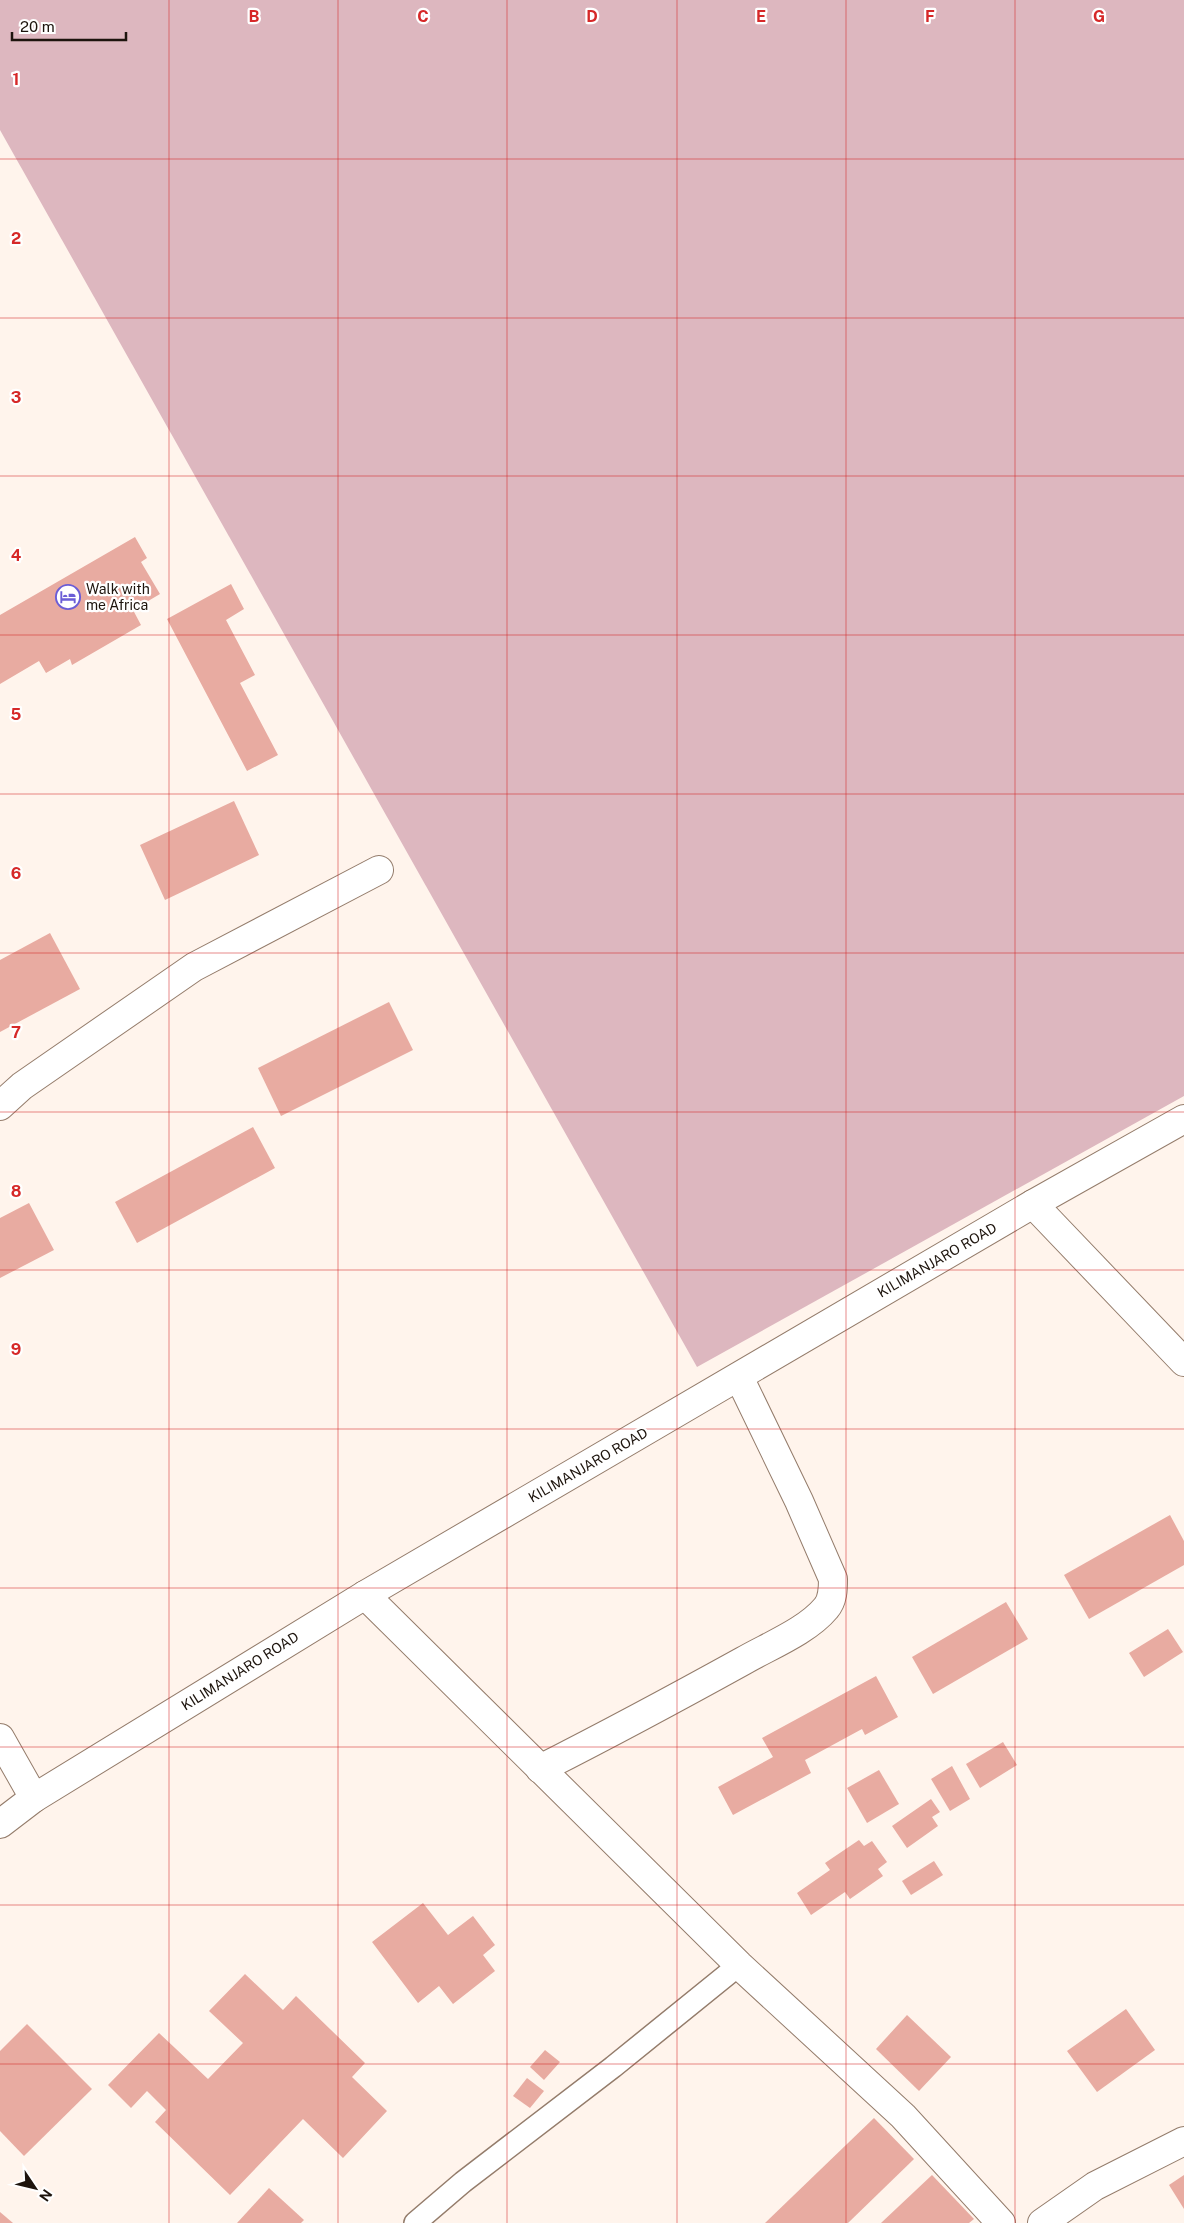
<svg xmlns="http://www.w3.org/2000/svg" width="1184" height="2223" viewBox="0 0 1184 2223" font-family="'Public Sans',sans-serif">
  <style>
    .green { fill: #ddb7bf }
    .building { fill: #e8aba1 }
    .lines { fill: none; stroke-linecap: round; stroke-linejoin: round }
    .lane-casing { stroke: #947c6b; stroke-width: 24 }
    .street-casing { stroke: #947c6b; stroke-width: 30 }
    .secondary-casing { stroke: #947c6b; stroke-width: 30 }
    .lane { stroke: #fff; stroke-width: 21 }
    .street { stroke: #fff; stroke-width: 28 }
    .secondary { stroke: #fff; stroke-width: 28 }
    .grid { fill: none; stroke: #d62828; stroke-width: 1; stroke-opacity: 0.55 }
    .labels { text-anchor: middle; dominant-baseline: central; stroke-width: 4.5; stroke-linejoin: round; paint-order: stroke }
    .poi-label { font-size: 14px; fill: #1d140d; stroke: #fff; text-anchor: start }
    .street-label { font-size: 14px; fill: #1d140d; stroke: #fff }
    .grid-label { font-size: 16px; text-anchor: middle; font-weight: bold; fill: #d62828; stroke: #fff; stroke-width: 4.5; stroke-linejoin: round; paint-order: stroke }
  </style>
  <rect width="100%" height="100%" fill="#fff4ec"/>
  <path class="green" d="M0 0H1184V1096L697 1367 0 130Z"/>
  <g class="building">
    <path d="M135 537 147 558 141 562 160 594 133 610 141 625 72 665 70 659 46 673 39 661 0 684V615Z"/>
    <path d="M231 584 244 609 226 620 255 675 240 683 278 755 247 771 167 619Z"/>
    <path d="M234 801 259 855 165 900 140 845Z"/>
    <path d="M50 933 80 989 0 1032V960Z"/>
    <path d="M389 1002 413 1050 281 1116 258 1068Z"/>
    <path d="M253 1127 275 1168 137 1243 115 1202Z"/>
    <path d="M29 1203 54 1250 0 1278V1218Z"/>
    <path d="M1170 1515 1184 1541V1565L1089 1619 1064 1575Z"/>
    <path d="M1006 1602 1028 1639 933 1694 912 1657Z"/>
    <path d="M1168 1629 1183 1652 1144 1677 1129 1653Z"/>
    <path d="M876 1676 898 1717 865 1735 862 1729 805 1760 811 1773 733 1815 718 1787 773 1757 762 1738Z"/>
    <path d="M1003 1742 1017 1765 980 1788 966 1764Z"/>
    <path d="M952 1766 970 1799 950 1811 931 1779Z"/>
    <path d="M879 1770 899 1804 867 1823 847 1788Z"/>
    <path d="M931 1799 940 1812 932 1817 938 1826 907 1848 892 1826Z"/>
    <path d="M859 1840 864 1846 872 1841 887 1862 878 1869 883 1876 850 1899 845 1892 811 1915 797 1893 830 1870 825 1863Z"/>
    <path d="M934 1861 943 1875 911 1895 902 1881Z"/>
    <path d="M423 1903 448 1935 473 1916 495 1945 483 1955 495 1971 453 2004 439 1986 418 2003 372 1942Z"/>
    <path d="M245 1974 283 2010 296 1996 365 2063 352 2077 387 2111 343 2158 303 2119 230 2195 155 2122 166 2110 147 2091 131 2108 108 2085 159 2033 208 2079 243 2043 209 2011Z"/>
    <path d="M1126 2009 1155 2050 1097 2092 1067 2051Z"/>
    <path d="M907 2015 951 2057 919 2091 876 2049Z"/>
    <path d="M27 2024 92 2089 24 2156 0 2131V2051Z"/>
    <path d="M545 2050 560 2062 544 2080 530 2067Z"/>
    <path d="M527 2078 544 2091 530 2108 513 2096Z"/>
    <path d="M874 2118 914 2159 848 2223H765Z"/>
    <path d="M932 2175 974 2219 969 2223H881Z"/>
    <path d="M1184 2175V2209L1169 2185Z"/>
    <path d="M269 2188 304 2220 301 2223H237Z"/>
    <path d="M0 2212 13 2223H0Z"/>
  </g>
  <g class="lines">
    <defs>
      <path id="lane" d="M415 2223 463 2182 613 2067 739 1965"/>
      <g id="street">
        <path d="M0 1106 22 1086 194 967 379 870"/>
        <path d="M1033 1204 1184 1362"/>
        <path d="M365 1595 739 1965 903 2116 1001 2223"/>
        <path d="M0 1738 34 1798"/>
        <path d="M540 1769C609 1734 676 1698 743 1661 769 1646 807 1631 826 1608 833 1600 833 1589 833 1579L799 1501 739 1377"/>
        <path d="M1042 2223 1095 2186 1184 2141"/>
      </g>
      <path id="secondary" d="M0 1824 34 1798 365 1595 1033 1204 1184 1119"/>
    </defs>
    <use href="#lane" class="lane-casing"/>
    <use href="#street" class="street-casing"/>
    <use href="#secondary" class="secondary-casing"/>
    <use href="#lane" class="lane"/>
    <use href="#street" class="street"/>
    <use href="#secondary" class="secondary"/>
  </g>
  <path class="grid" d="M169 0V2223M338 0V2223M507 0V2223M677 0V2223M846 0V2223M1015 0V2223M0 159H1184M0 318H1184M0 476H1184M0 635H1184M0 794H1184M0 953H1184M0 1112H1184M0 1270H1184M0 1429H1184M0 1588H1184M0 1747H1184M0 1905H1184M0 2064H1184"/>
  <defs>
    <symbol id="hotel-ring" viewBox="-11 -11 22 22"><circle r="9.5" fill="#fff" stroke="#6b5dd6" stroke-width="1.5"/><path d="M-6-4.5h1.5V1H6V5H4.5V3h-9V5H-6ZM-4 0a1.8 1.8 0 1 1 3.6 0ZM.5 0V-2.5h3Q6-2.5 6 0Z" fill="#6b5dd6"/></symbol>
  </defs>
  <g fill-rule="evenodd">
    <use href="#hotel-ring" x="54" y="583" width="28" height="28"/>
  </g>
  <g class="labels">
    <g class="poi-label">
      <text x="86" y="589">Walk with<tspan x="86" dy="16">me Africa</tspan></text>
    </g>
    <g class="street-label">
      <text transform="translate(937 1260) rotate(-30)">KILIMANJARO ROAD</text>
      <text transform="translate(588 1465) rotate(-30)">KILIMANJARO ROAD</text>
      <text transform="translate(240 1671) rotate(-32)">KILIMANJARO ROAD</text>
    </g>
  </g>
  <g class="grid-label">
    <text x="254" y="22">B</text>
    <text x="423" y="22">C</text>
    <text x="592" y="22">D</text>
    <text x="761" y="22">E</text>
    <text x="930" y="22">F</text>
    <text x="1099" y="22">G</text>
    <text x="16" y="85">1</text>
    <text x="16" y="244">2</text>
    <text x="16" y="403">3</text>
    <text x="16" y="561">4</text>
    <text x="16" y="720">5</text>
    <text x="16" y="879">6</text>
    <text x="16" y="1038">7</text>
    <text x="16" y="1197">8</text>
    <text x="16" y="1355">9</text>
  </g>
  <g transform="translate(35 2188) rotate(125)" stroke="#ffffff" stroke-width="4" paint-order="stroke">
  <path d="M0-4L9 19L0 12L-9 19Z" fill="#1d140d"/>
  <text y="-8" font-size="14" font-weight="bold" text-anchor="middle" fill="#1d140d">N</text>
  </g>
  <path d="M12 32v8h114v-8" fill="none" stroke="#1d140d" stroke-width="2.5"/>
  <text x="20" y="32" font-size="15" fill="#1d140d" stroke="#ffffff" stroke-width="4" paint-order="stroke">20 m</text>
</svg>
